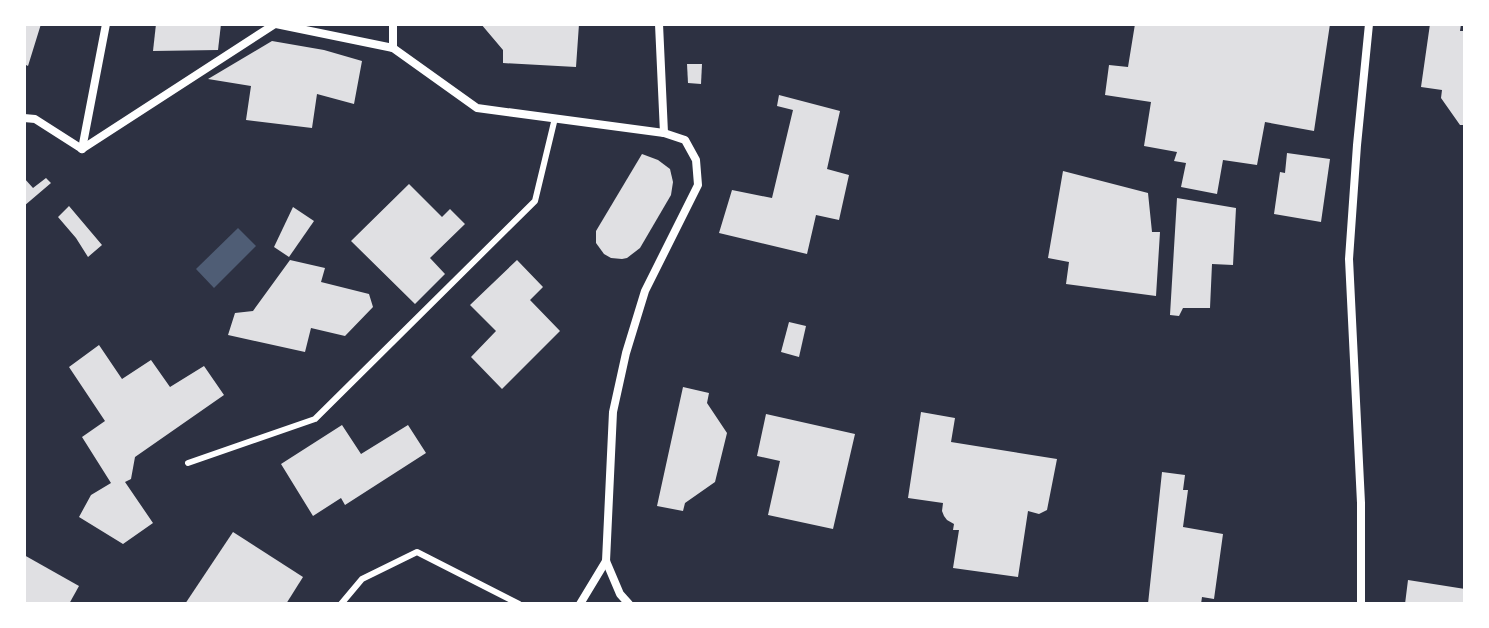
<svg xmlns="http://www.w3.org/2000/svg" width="1489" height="628" viewBox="0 0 1489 628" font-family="'Golos Text',sans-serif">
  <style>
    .water { fill: #4f5d75 }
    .building { fill: #e0e0e3 }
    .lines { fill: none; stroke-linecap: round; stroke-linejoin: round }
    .service { stroke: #fff; stroke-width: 6 }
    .minor { stroke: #fff; stroke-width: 8 }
  </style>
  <rect width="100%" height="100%" fill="#2d3142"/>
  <path class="water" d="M238 228 256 246 214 288 196 269Z"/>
  <g class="building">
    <path d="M24 24H41L28 66 26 65 24 70Z"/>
    <path d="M156 24H221L218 50 153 51Z"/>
    <path d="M481 24H579L576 67 503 63V50Z"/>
    <path d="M1135 24H1330L1314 131 1265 122 1257 165 1223 160 1217 194 1181 187 1186 163 1174 161 1177 152 1144 146 1151 102 1105 95 1109 65 1128 67Z"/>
    <path d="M1430 24H1461L1460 31H1465V125H1460L1441 98 1442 90 1421 87Z"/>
    <path d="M272 41 324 50 362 61 354 104 317 94 312 128 246 120 251 86 208 79Z"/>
    <path d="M687 64H702L701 84 688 83Z"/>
    <path d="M779 95 840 111 827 169 849 175 839 220 816 215 807 254 719 233 732 190 772 198 793 110 777 106Z"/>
    <path d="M1287 153 1330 159 1321 222 1274 214 1280 172 1285 173Z"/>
    <path d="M642 154 658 160 670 169 673 182 671 195 640 248 627 258 622 259 611 258 604 254 596 243V231Z"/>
    <path d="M1063 171 1148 193 1152 232H1160L1156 296 1066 284 1069 262 1048 258Z"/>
    <path d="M24 178 33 188 46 178 51 183 24 206Z"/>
    <path d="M409 184 442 217 450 209 465 224 430 258 445 274 415 304 351 241Z"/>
    <path d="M1177 198 1236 208 1233 265 1212 264 1210 308H1183L1179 316 1170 315Z"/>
    <path d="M69 206 102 245 88 257 76 238 58 217Z"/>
    <path d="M293 207 314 221 289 257 274 247Z"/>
    <path d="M290 260 325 268 321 282 369 294 373 307 345 336 311 328 305 352 228 335 235 313 253 311Z"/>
    <path d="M517 260 543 287 530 300 560 331 502 389 471 357 496 331 470 305Z"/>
    <path d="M789 322 806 326 799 357 781 352Z"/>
    <path d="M99 345 122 379 151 360 170 387 204 366 224 395 135 457 131 479 125 482 153 523 123 544 79 517 91 495 111 483 82 437 105 421 69 367Z"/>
    <path d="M683 387 709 393 707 403 727 433 715 482 685 503 683 511 657 506Z"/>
    <path d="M921 412 955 418 951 442 1057 459 1047 510 1039 514 1028 511 1018 577 953 568 959 530H953L954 524 947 520 944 516 942 511 943 503 908 498Z"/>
    <path d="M766 414 855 434 833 529 768 515 780 461 757 456Z"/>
    <path d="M342 425 361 454 408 425 426 453 345 505 341 498 313 516 281 464Z"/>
    <path d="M1162 472 1185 475 1183 490H1188L1183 527 1223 534 1214 599 1202 597 1201 604H1148Z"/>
    <path d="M233 532 303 577 286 604H185Z"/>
    <path d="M24 555 79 586 69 604H24Z"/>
    <path d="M1408 580 1465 589V604H1405Z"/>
  </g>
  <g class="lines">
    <g class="service">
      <path d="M188 463 315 419 535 201 555 118"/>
      <path d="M341 604 362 579 417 552 519 604"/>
    </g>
    <g class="minor">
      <path d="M276 24 393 48 477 108 664 133 685 140 696 160 698 185 645 291 626 353 613 412 606 561 620 594 629 604"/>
      <path d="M393 24V48"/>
      <path d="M659 24 664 133"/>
      <path d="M24 118 35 119 82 149"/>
      <path d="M82 149 275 24"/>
      <path d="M82 149 106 24"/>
      <path d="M580 604 606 561"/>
      <path d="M1361 604V503L1349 259 1357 145 1369 24"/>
    </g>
  </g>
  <rect width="1489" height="628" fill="none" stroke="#ffffff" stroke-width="52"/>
</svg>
